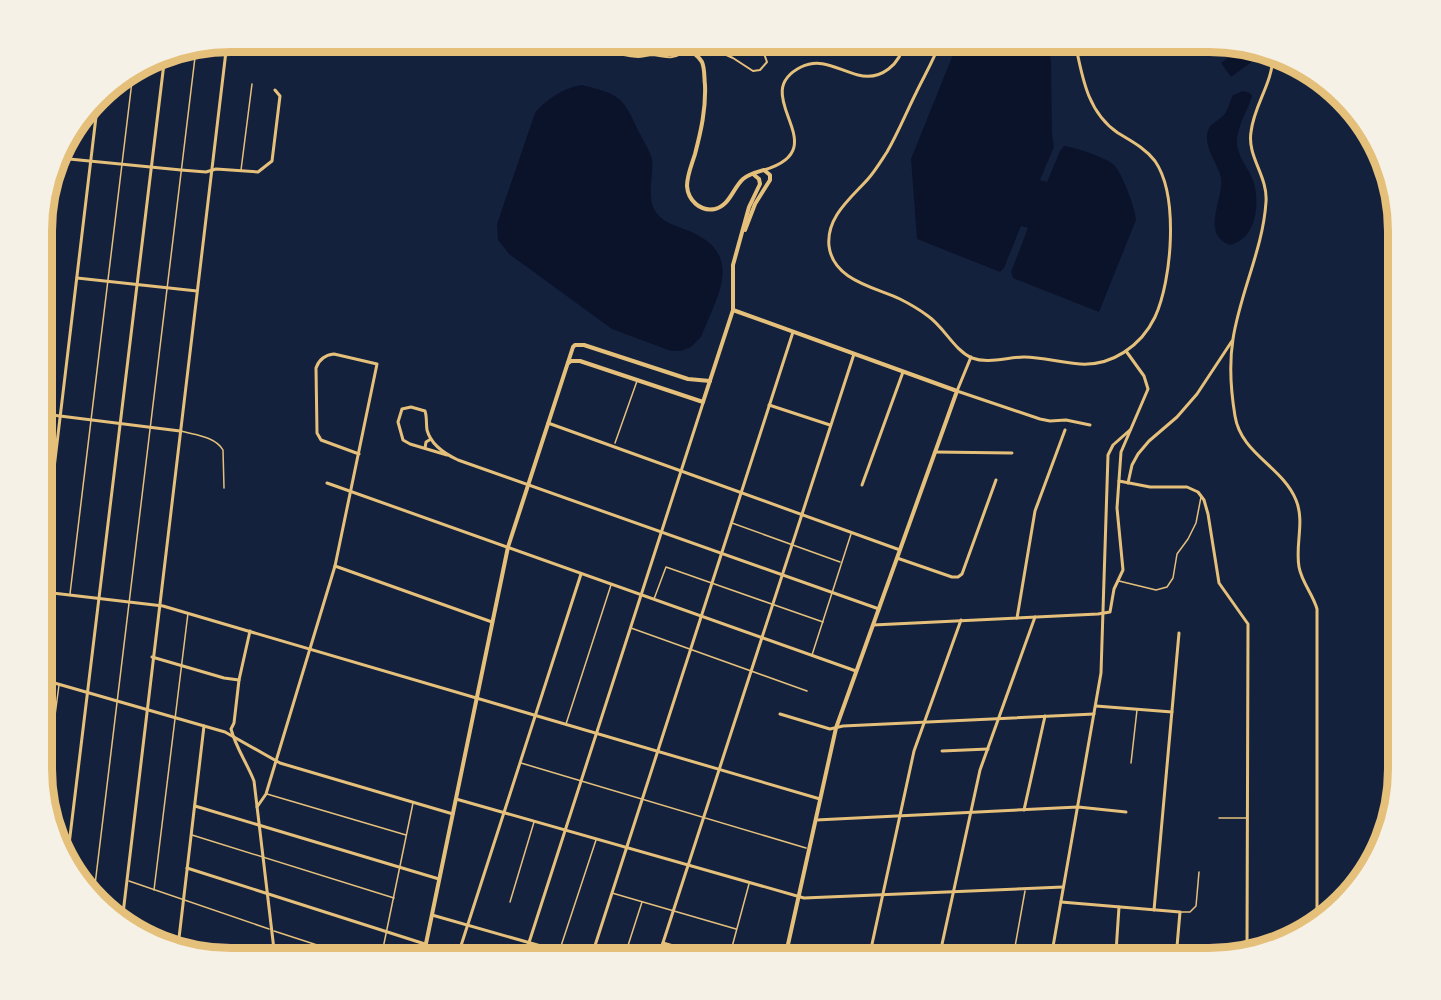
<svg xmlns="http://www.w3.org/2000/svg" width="1441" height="1000" viewBox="0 0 1441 1000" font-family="Montserrat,sans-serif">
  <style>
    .water { fill: #0b132b }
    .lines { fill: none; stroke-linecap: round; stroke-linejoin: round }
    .service { stroke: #e5c07b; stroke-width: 1.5 }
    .pedestrian { stroke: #e5c07b; stroke-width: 2 }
    .minor { stroke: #e5c07b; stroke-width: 3 }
    .tertiary { stroke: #e5c07b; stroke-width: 4 }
    .secondary { stroke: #e5c07b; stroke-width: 4 }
    .rim { fill: none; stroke: #e5c07b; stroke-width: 8 }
  </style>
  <rect width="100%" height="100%" fill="#14213d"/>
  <g class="water">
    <path d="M958 42H1049L1051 63 1052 133 1054 147 1040 180 1047 182 1060 151 1064 146C1075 147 1104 157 1113 164 1121 170 1136 209 1136 220L1099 312 1013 278 1011 272 1028 228 1021 226 1004 268 1000 272 917 239 911 159Z"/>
    <path d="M1242 47 1257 49 1261 55 1231 77 1221 63Z"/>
    <path d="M582 85C623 95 623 98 640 134 644 142 650 151 652 159 654 175 647 194 654 209 660 221 672 224 684 229 746 252 719 292 701 337L691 347 681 351H671L612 329 509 254 498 240 497 224 535 113C545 100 565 87 582 85Z"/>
    <path d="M1243 91 1250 93 1252 96C1247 113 1236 127 1237 145 1239 159 1250 170 1254 183 1260 206 1256 239 1230 245 1200 234 1224 199 1221 178 1218 163 1201 145 1209 128 1212 122 1222 119 1226 112 1229 107 1230 100 1233 95Z"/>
  </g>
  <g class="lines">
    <g class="service">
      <path d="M241 170 252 84"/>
      <path d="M44 288 59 155"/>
      <path d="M181 431C194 435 215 436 223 450L224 488"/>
      <path d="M615 443 637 381"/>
      <path d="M732 523 840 562"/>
      <path d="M1119 581 1156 590 1167 587 1173 578 1177 554 1188 539 1196 523 1201 497"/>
      <path d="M70 594 133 73"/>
      <path d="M654 599 666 567 823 622"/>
      <path d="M631 628 807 691"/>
      <path d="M812 655 851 534"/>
      <path d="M566 724 611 585"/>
      <path d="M50 753 59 685"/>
      <path d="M521 763 806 848"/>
      <path d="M1131 763 1137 710"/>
      <path d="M267 794 406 835"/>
      <path d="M1219 818H1246"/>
      <path d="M192 835 394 898"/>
      <path d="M129 881 269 929"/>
      <path d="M154 890 188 613"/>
      <path d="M94 893 196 49"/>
      <path d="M612 893 736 929"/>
      <path d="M510 902 534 822"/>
      <path d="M1181 912H1190L1196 906 1199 872"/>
      <path d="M274 931 357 958"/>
      <path d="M560 949 596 840"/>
      <path d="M381 958 413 803"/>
      <path d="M624 958 642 902"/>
      <path d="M729 958 749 884"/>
      <path d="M1013 958 1025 891"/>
    </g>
    <g class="pedestrian">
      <path d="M598 42C606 53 625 56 638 57 643 57 648 55 653 55 664 56 671 60 681 54"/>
      <path d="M713 42V49L733 58 753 71 760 70 767 62 760 42"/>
      <path d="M689 43V42"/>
    </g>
    <g class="minor">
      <path d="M940 42C934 60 924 76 916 93 906 113 898 133 887 152 881 161 875 171 868 179 851 198 826 217 829 246 833 280 874 287 900 299 910 304 920 310 928 316 944 327 954 350 972 358 988 364 1008 357 1024 357 1043 357 1061 363 1080 364 1112 366 1141 346 1155 317 1172 280 1179 196 1155 161 1145 148 1131 141 1118 133 1087 112 1082 76 1075 42"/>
      <path d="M1273 54C1273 84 1254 104 1251 132 1247 157 1268 176 1266 202 1263 249 1240 293 1233 339 1229 364 1231 392 1235 416 1241 454 1282 466 1296 500 1305 522 1295 544 1299 567 1302 583 1313 594 1317 609V919"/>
      <path d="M59 158 181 170 206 172 216 169 258 172 272 161 280 96 275 90"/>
      <path d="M764 170C839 148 745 95 801 67 822 57 838 70 858 75 881 81 901 64 904 42"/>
      <path d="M77 278 197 291"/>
      <path d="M971 357 957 391 1040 419 1050 421 1066 420 1090 425"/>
      <path d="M769 405 830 425"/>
      <path d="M44 414 180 431"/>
      <path d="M548 423 900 550"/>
      <path d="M425 448 426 442 431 439"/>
      <path d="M935 452 1012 453"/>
      <path d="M447 455 410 444 403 440 398 422 402 409 411 407 425 411C427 417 426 423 427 430 431 445 445 454 458 460L879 609"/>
      <path d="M1119 481 1150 487H1187L1198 492 1204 500 1208 514 1219 583 1248 624 1247 949"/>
      <path d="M327 483 856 671"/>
      <path d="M1128 483 1132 465 1138 454 1149 441 1177 417 1197 394 1232 341"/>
      <path d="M862 485 903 372"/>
      <path d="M44 552 98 100"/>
      <path d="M897 558 952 577H958L962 574 996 480"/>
      <path d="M335 566 492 622"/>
      <path d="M44 592 163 606 820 799"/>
      <path d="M1017 618 1035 511 1065 430"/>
      <path d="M873 625 1098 614 1110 612 1114 589 1123 570 1117 508 1121 452 1148 389 1144 376 1126 351"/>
      <path d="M250 631 239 680 234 723 231 729C236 748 247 763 254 781L275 958"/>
      <path d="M152 657 224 678 239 680"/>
      <path d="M44 680 225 732 280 763 453 814"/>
      <path d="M1096 706 1172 712"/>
      <path d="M780 714 830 729 843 726 1094 714"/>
      <path d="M942 751 988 749"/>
      <path d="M456 799 804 898 1063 887"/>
      <path d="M195 806 439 879"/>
      <path d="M257 807 266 794 335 566 377 364 334 354C325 355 319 359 316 368L317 433 321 440 359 454"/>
      <path d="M1024 810 1045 716"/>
      <path d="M816 820 1078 807 1126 812"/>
      <path d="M67 861 165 55"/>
      <path d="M187 868 425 944"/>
      <path d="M1061 902 1180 912 1176 958"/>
      <path d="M1154 910 1179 633"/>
      <path d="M432 915 583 958"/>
      <path d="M122 922 227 43"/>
      <path d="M179 938 204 726"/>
      <path d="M663 943 714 958"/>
      <path d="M940 953 973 958"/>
      <path d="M457 958 581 574"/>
      <path d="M524 958 703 403"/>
      <path d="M591 958 793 332"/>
      <path d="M658 958 854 354"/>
      <path d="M869 958 914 751 961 620"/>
      <path d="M939 958 980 770 1035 617"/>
      <path d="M1051 958 1101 673 1108 455 1113 445 1130 430"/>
      <path d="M1117 958 1116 952 1119 907"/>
    </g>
    <path class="tertiary" d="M112 914 230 958"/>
    <g class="secondary">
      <path d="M677 42C685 47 697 53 702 62 705 69 704 78 705 85 706 109 701 131 695 154 692 164 687 175 687 186 688 200 700 212 715 209 730 205 733 188 743 179 749 174 757 172 764 170L770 175V180L755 204 745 230"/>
      <path d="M733 310 957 391 836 728 785 958"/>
      <path d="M568 363 571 361H580L703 402 733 310V265L749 207 760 184 759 179 753 174"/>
      <path d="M423 958 508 547 573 347 575 345H584L688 379 710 381"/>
    </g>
  </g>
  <path d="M0 0H1441V1000H0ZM231 52H1209A179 179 0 0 1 1388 231V769A179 179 0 0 1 1209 948H231A179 179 0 0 1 52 769V231A179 179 0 0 1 231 52Z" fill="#f6f1e7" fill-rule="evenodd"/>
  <path class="rim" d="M231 52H1209A179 179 0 0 1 1388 231V769A179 179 0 0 1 1209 948H231A179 179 0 0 1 52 769V231A179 179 0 0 1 231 52Z"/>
</svg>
